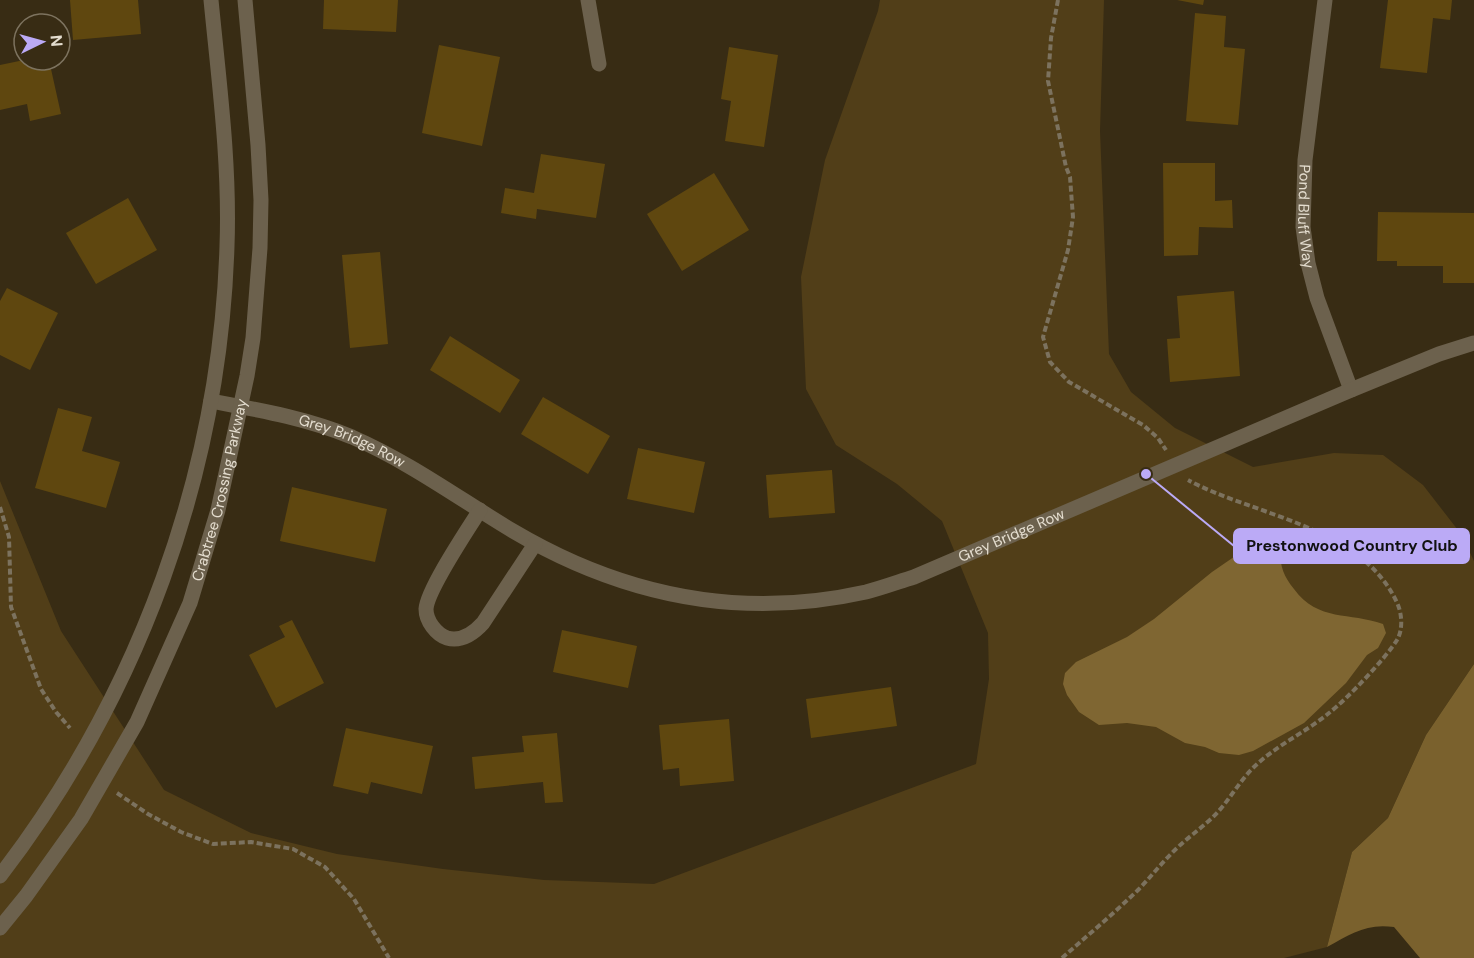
<svg xmlns="http://www.w3.org/2000/svg" width="1474" height="958" viewBox="0 0 1474 958" font-family="'DM Sans',sans-serif">
  <style>
    .green { fill: #513e18 }
    .forest { fill: #7a612d }
    .water { fill: #7f6632 }
    .building { fill: #5f470f }
    .lines { fill: none; stroke-linecap: round; stroke-linejoin: round }
    .path { stroke: #7c725e; stroke-width: 4; stroke-dasharray: 6 3; stroke-linecap: butt }
    .minor { stroke: #6c614d; stroke-width: 15 }
    .labels { text-anchor: middle; dominant-baseline: central; stroke-width: 6; stroke-linejoin: round; paint-order: stroke }
    .street-label { font-size: 15px; fill: #e4ddcf; stroke: #382c14 }
    .leader { fill: none; stroke: #bbaaf6; stroke-width: 2 }
    .callout-dot { fill: #bbaaf6; stroke: #382c14; stroke-width: 2 }
    .callout { fill: #bbaaf6; stroke: #bbaaf6; stroke-width: 2 }
    .callout-label { font-size: 16px; text-anchor: middle; font-weight: bold; fill: #111 }
  </style>
  <rect width="100%" height="100%" fill="#382c14"/>
  <path class="green" d="M880 0H1104L1100 131 1109 354 1131 392 1175 428 1253 467 1334 453 1383 455 1423 485 1461 534 1474 561V664L1426 735 1388 818 1352 852 1327 947 1284 958H0V481L61 631 164 790 251 833 337 854 443 869 544 880 654 884 976 764 989 679 988 633 942 521 897 484 836 445 806 389 801 277 825 160 878 11Z"/>
  <path class="forest" d="M1474 664V958H1420L1394 927C1366 923 1351 934 1327 947L1352 852 1388 818 1426 735Z"/>
  <path class="water" d="M1266 544 1274 545 1280 551C1280 566 1284 577 1294 589 1318 622 1350 612 1383 624L1386 633 1378 648 1367 655 1346 683 1304 723 1253 751 1239 755 1219 753 1205 747 1185 743 1156 727 1127 723 1099 725 1079 712 1067 695 1063 684 1065 673 1076 662 1127 637 1154 619 1212 572 1244 550Z"/>
  <g class="building">
    <path d="M70 0H138L141 34 73 40Z"/>
    <path d="M324 0H398L396 32 323 29Z"/>
    <path d="M1177 0H1204L1203 5Z"/>
    <path d="M1388 0H1452L1450 20 1433 18 1427 73 1380 68Z"/>
    <path d="M1195 13 1226 16 1224 47 1245 49 1238 125 1186 121Z"/>
    <path d="M439 45 500 57 482 146 422 133Z"/>
    <path d="M729 47 778 55 764 147 725 141 731 101 721 99Z"/>
    <path d="M24 60H49L61 114 30 121 27 104 0 110V65Z"/>
    <path d="M541 154 605 164 596 218 537 209 536 219 501 213 505 188 534 193Z"/>
    <path d="M1163 163H1215V201L1232 200 1233 228 1199 227 1198 255 1164 256Z"/>
    <path d="M714 173 749 230 682 271 647 214Z"/>
    <path d="M128 198 157 250 96 284 66 233Z"/>
    <path d="M1378 212 1474 213V283H1443V266H1397V261H1377Z"/>
    <path d="M380 252 388 344 350 348 342 255Z"/>
    <path d="M7 288 58 313 30 370 0 355V301Z"/>
    <path d="M1234 291 1240 376 1170 382 1167 339 1180 338 1177 296Z"/>
    <path d="M450 336 520 380 500 413 430 370Z"/>
    <path d="M543 397 610 436 588 474 521 434Z"/>
    <path d="M58 408 92 417 82 451 120 462 106 508 35 488Z"/>
    <path d="M638 448 705 462 694 513 627 499Z"/>
    <path d="M832 470 835 513 769 518 766 475Z"/>
    <path d="M292 487 387 509 375 562 280 541Z"/>
    <path d="M292 620 324 683 276 708 249 655 285 637 279 626Z"/>
    <path d="M562 630 637 646 628 688 553 672Z"/>
    <path d="M891 687 897 726 811 738 806 699Z"/>
    <path d="M729 719 734 781 680 786 679 768 663 770 659 725Z"/>
    <path d="M346 728 433 746 422 794 371 782 368 794 333 786Z"/>
    <path d="M557 733 563 802 545 803 543 782 475 789 472 757 524 752 522 736Z"/>
  </g>
  <g class="lines">
    <g class="path">
      <path d="M1058 0 1051 38 1048 81 1066 167 1070 177 1073 217 1068 250 1043 337 1050 362 1069 382 1143 425 1158 438 1166 450"/>
      <path d="M0 507 9 537 11 607 41 689 56 712 70 728"/>
      <path d="M117 793 148 814 181 832 213 844 251 842 293 849 325 867 354 899 389 958"/>
      <path d="M1062 958C1087 936 1113 914 1137 891 1149 879 1159 866 1171 854 1183 841 1198 831 1212 818 1228 803 1239 781 1255 766 1277 745 1306 732 1329 713 1346 700 1386 658 1397 640 1403 630 1402 615 1398 605 1364 526 1254 516 1188 480"/>
    </g>
    <g class="minor">
      <path d="M588 0 599 64"/>
      <path id="s1" d="M1325 0 1305 160 1303 227 1308 263 1317 298 1351 390"/>
      <path id="s2" d="M211 401C259 410 306 418 352 437 411 463 458 498 513 531 623 596 741 620 866 592 882 588 898 582 914 577L1351 390 1439 354 1474 343"/>
      <path d="M480 510C468 529 427 590 426 609 426 621 436 634 447 638 462 642 474 633 483 623L535 544"/>
      <path d="M0 876C139 695 220 474 227 246 230 164 219 82 211 0"/>
      <path id="s3" d="M0 928 26 896 81 819 137 722 190 603 218 510 247 376 253 338 260 248 261 200 258 145 245 0"/>
    </g>
  </g>
  <g class="labels">
    <g class="street-label">
      <text stroke="none"><textPath href="#s1" startOffset="218">Pond Bluff Way</textPath></text>
      <text stroke="none"><textPath href="#s2" startOffset="147">Grey Bridge Row</textPath></text>
      <text stroke="none"><textPath href="#s3" startOffset="495">Crabtree Crossing Parkway</textPath></text>
      <text stroke="none"><textPath href="#s2" startOffset="856">Grey Bridge Row</textPath></text>
    </g>
  </g>
  <path class="leader" d="M1146 474L1234 546"/>
  <circle class="callout-dot" cx="1146" cy="474" r="6"/>
  <rect class="callout" x="1234" y="529" width="235" height="34" rx="6"/>
  <g class="callout-label">
    <text x="1352" y="551">Prestonwood Country Club</text>
  </g>
  <g transform="translate(42 42) rotate(85)"><circle r="28" fill="#382c14" stroke="#7d735f" stroke-width="1.5"/>
  <path d="M0-4.5L10 22L0 15L-10 22Z" fill="#bbaaf6"/>
  <text y="-9" font-size="16" font-weight="bold" text-anchor="middle" fill="#e4ddcf">N</text>
  </g>
</svg>
